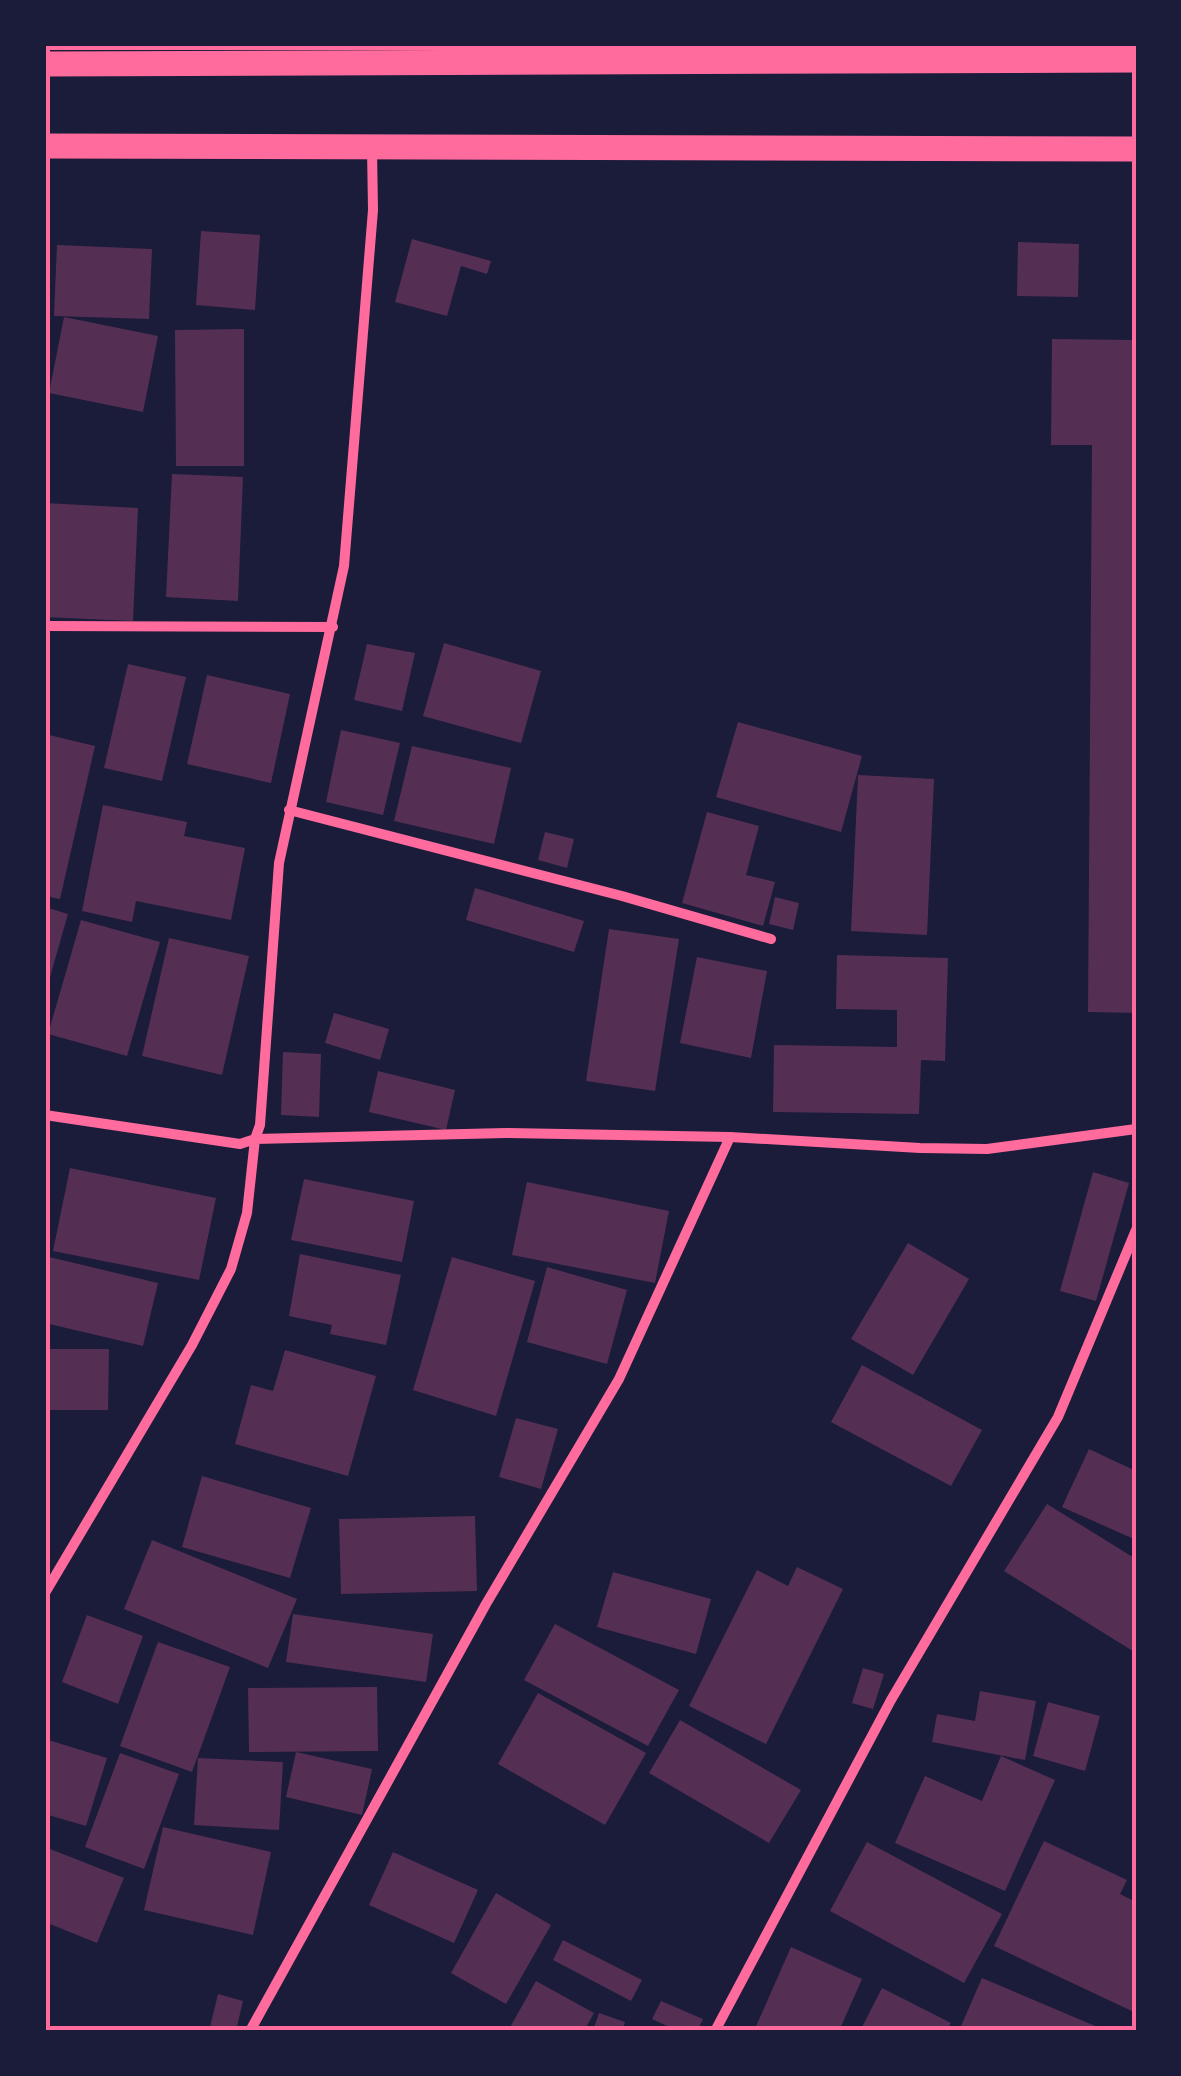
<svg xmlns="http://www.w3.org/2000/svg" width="1181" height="2076" viewBox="0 0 1181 2076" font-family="Lato,sans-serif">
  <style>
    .building { fill: #542f53 }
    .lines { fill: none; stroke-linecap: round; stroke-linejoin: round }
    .minor { stroke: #ff6b9d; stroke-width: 10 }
    .primary { stroke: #ff6b9d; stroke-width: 25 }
    .neatline { fill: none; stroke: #ff6b9d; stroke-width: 4 }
  </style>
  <rect width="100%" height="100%" fill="#1b1b3a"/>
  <g class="building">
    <path d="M201 231 260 235 255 310 196 305Z"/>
    <path d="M412 239 491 261 487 274 461 266 447 316 395 302Z"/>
    <path d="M1018 242 1079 244 1078 297 1017 296Z"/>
    <path d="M57 245 152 249 149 319 54 316Z"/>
    <path d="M64 317 158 336 143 412 49 393Z"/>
    <path d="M244 329V466H176L175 330Z"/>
    <path d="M1052 339 1136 340V1013L1088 1012 1092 445H1051Z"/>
    <path d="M172 474 243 477 238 601 166 597Z"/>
    <path d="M45 503 138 508 133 621 45 617Z"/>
    <path d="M444 643 541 671 521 743 423 716Z"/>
    <path d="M367 644 415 653 402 711 354 700Z"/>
    <path d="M128 664 186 677 162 781 104 768Z"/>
    <path d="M207 675 290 694 271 783 187 764Z"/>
    <path d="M738 722 862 756 841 832 716 797Z"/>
    <path d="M341 730 400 743 383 815 326 802Z"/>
    <path d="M45 734 95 746 60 899 45 896Z"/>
    <path d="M412 746 511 768 494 844 394 821Z"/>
    <path d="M858 775 934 779 927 935 851 931Z"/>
    <path d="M103 805 187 822 184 836 245 848 231 920 136 901 132 922 82 911Z"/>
    <path d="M707 812 759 826 746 875 775 882 763 926 682 903Z"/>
    <path d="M545 832 574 839 567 868 538 860Z"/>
    <path d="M475 888 584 921 574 952 466 920Z"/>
    <path d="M775 897 799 903 793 930 769 924Z"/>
    <path d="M45 907 68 914 46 991H45Z"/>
    <path d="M81 920 160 942 127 1056 48 1034Z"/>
    <path d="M609 929 679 939 655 1091 586 1081Z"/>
    <path d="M169 938 249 956 222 1075 142 1056Z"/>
    <path d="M837 955 948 958 945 1061 921 1060 919 1114 773 1112 774 1045 897 1047V1010L836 1009Z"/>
    <path d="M697 957 767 971 751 1058 680 1043Z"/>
    <path d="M334 1013 389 1029 380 1060 325 1043Z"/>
    <path d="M283 1052 321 1054 319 1117 281 1115Z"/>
    <path d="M378 1071 455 1090 446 1130 369 1112Z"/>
    <path d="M70 1168 216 1198 199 1280 53 1251Z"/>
    <path d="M1093 1172 1129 1183 1096 1301 1060 1291Z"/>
    <path d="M304 1179 414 1201 402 1262 291 1240Z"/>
    <path d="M527 1182 669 1211 655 1283 512 1255Z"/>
    <path d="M908 1243 969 1279 913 1375 851 1339Z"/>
    <path d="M300 1254 401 1275 386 1345 330 1334 332 1325 289 1316Z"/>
    <path d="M45 1256 158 1283 143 1346 45 1323Z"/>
    <path d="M452 1257 535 1281 496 1416 413 1390Z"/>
    <path d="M547 1267 627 1290 607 1364 527 1342Z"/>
    <path d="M45 1349H109L108 1410H45Z"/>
    <path d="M285 1350 376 1376 348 1476 235 1444 251 1385 273 1391Z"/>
    <path d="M862 1365 982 1430 951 1486 831 1422Z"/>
    <path d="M516 1418 558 1429 541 1489 499 1477Z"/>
    <path d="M1089 1449 1136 1471V1540L1062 1507Z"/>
    <path d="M202 1476 311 1508 290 1578 182 1547Z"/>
    <path d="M1047 1504 1136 1559V1653L1004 1571Z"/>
    <path d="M475 1516 477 1591 341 1594 339 1519Z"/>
    <path d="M152 1540 297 1599 268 1668 124 1609Z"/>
    <path d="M797 1567 843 1589 766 1744 689 1706 757 1570 788 1586Z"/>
    <path d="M613 1572 711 1599 696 1654 597 1627Z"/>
    <path d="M293 1614 433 1634 426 1682 286 1662Z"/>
    <path d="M87 1615 143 1636 118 1704 62 1682Z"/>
    <path d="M555 1624 679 1690 648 1746 524 1680Z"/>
    <path d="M158 1642 230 1667 192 1772 120 1746Z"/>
    <path d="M863 1668 884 1674 873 1709 852 1703Z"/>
    <path d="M377 1687 378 1751 249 1752 248 1688Z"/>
    <path d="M980 1691 1036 1701 1025 1760 932 1742 937 1714 975 1721Z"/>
    <path d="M538 1693 646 1753 605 1825 498 1764Z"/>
    <path d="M1048 1702 1100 1716 1085 1771 1033 1756Z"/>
    <path d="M680 1720 801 1790 769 1843 649 1773Z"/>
    <path d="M45 1739 107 1758 86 1826 45 1814Z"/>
    <path d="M296 1752 372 1769 362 1815 286 1797Z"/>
    <path d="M120 1753 179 1774 144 1869 85 1847Z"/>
    <path d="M1001 1756 1055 1780 1005 1891 895 1843 925 1776 982 1801Z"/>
    <path d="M198 1758 283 1762 279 1830 194 1825Z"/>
    <path d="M163 1827 271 1852 253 1935 144 1910Z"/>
    <path d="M1044 1841 1127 1880 1120 1894 1136 1902V2013L994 1946Z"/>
    <path d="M867 1842 1002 1914 964 1983 830 1911Z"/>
    <path d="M45 1847 124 1878 97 1943 45 1922Z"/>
    <path d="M393 1852 478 1890 454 1943 369 1905Z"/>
    <path d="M496 1893 551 1925 506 2004 451 1973Z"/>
    <path d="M563 1940 642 1980 631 2001 553 1960Z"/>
    <path d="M791 1947 862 1979 839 2031H754Z"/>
    <path d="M982 1978 1107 2031H973L961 2026Z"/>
    <path d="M536 1981 594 2013 584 2031H508Z"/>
    <path d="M882 1988 951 2023 946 2031H860Z"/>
    <path d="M218 1994 243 2001 236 2031H209Z"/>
    <path d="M661 2001 703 2019 697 2031H678L652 2019Z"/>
    <path d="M599 2013 625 2022 622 2031H593Z"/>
  </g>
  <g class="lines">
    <g class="minor">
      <path d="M45 626 333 627"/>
      <path d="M289 810 622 896 771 939"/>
      <path d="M45 1115 240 1144 255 1139 260 1125 279 863 344 566 373 210 372 149"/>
      <path d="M45 1593 192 1345 231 1269 247 1213 255 1139 506 1133 730 1137 920 1148 987 1149 1136 1129"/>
      <path d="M250 2031 486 1604 619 1379 730 1137"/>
      <path d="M715 2031 891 1700 1058 1417 1136 1230"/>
    </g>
    <g class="primary">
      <path d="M45 64 1136 60"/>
      <path d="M45 146 1136 149"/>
    </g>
  </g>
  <rect width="1181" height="2076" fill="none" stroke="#1b1b3a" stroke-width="95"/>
  <rect x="48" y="48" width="1086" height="1980" class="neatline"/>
</svg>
